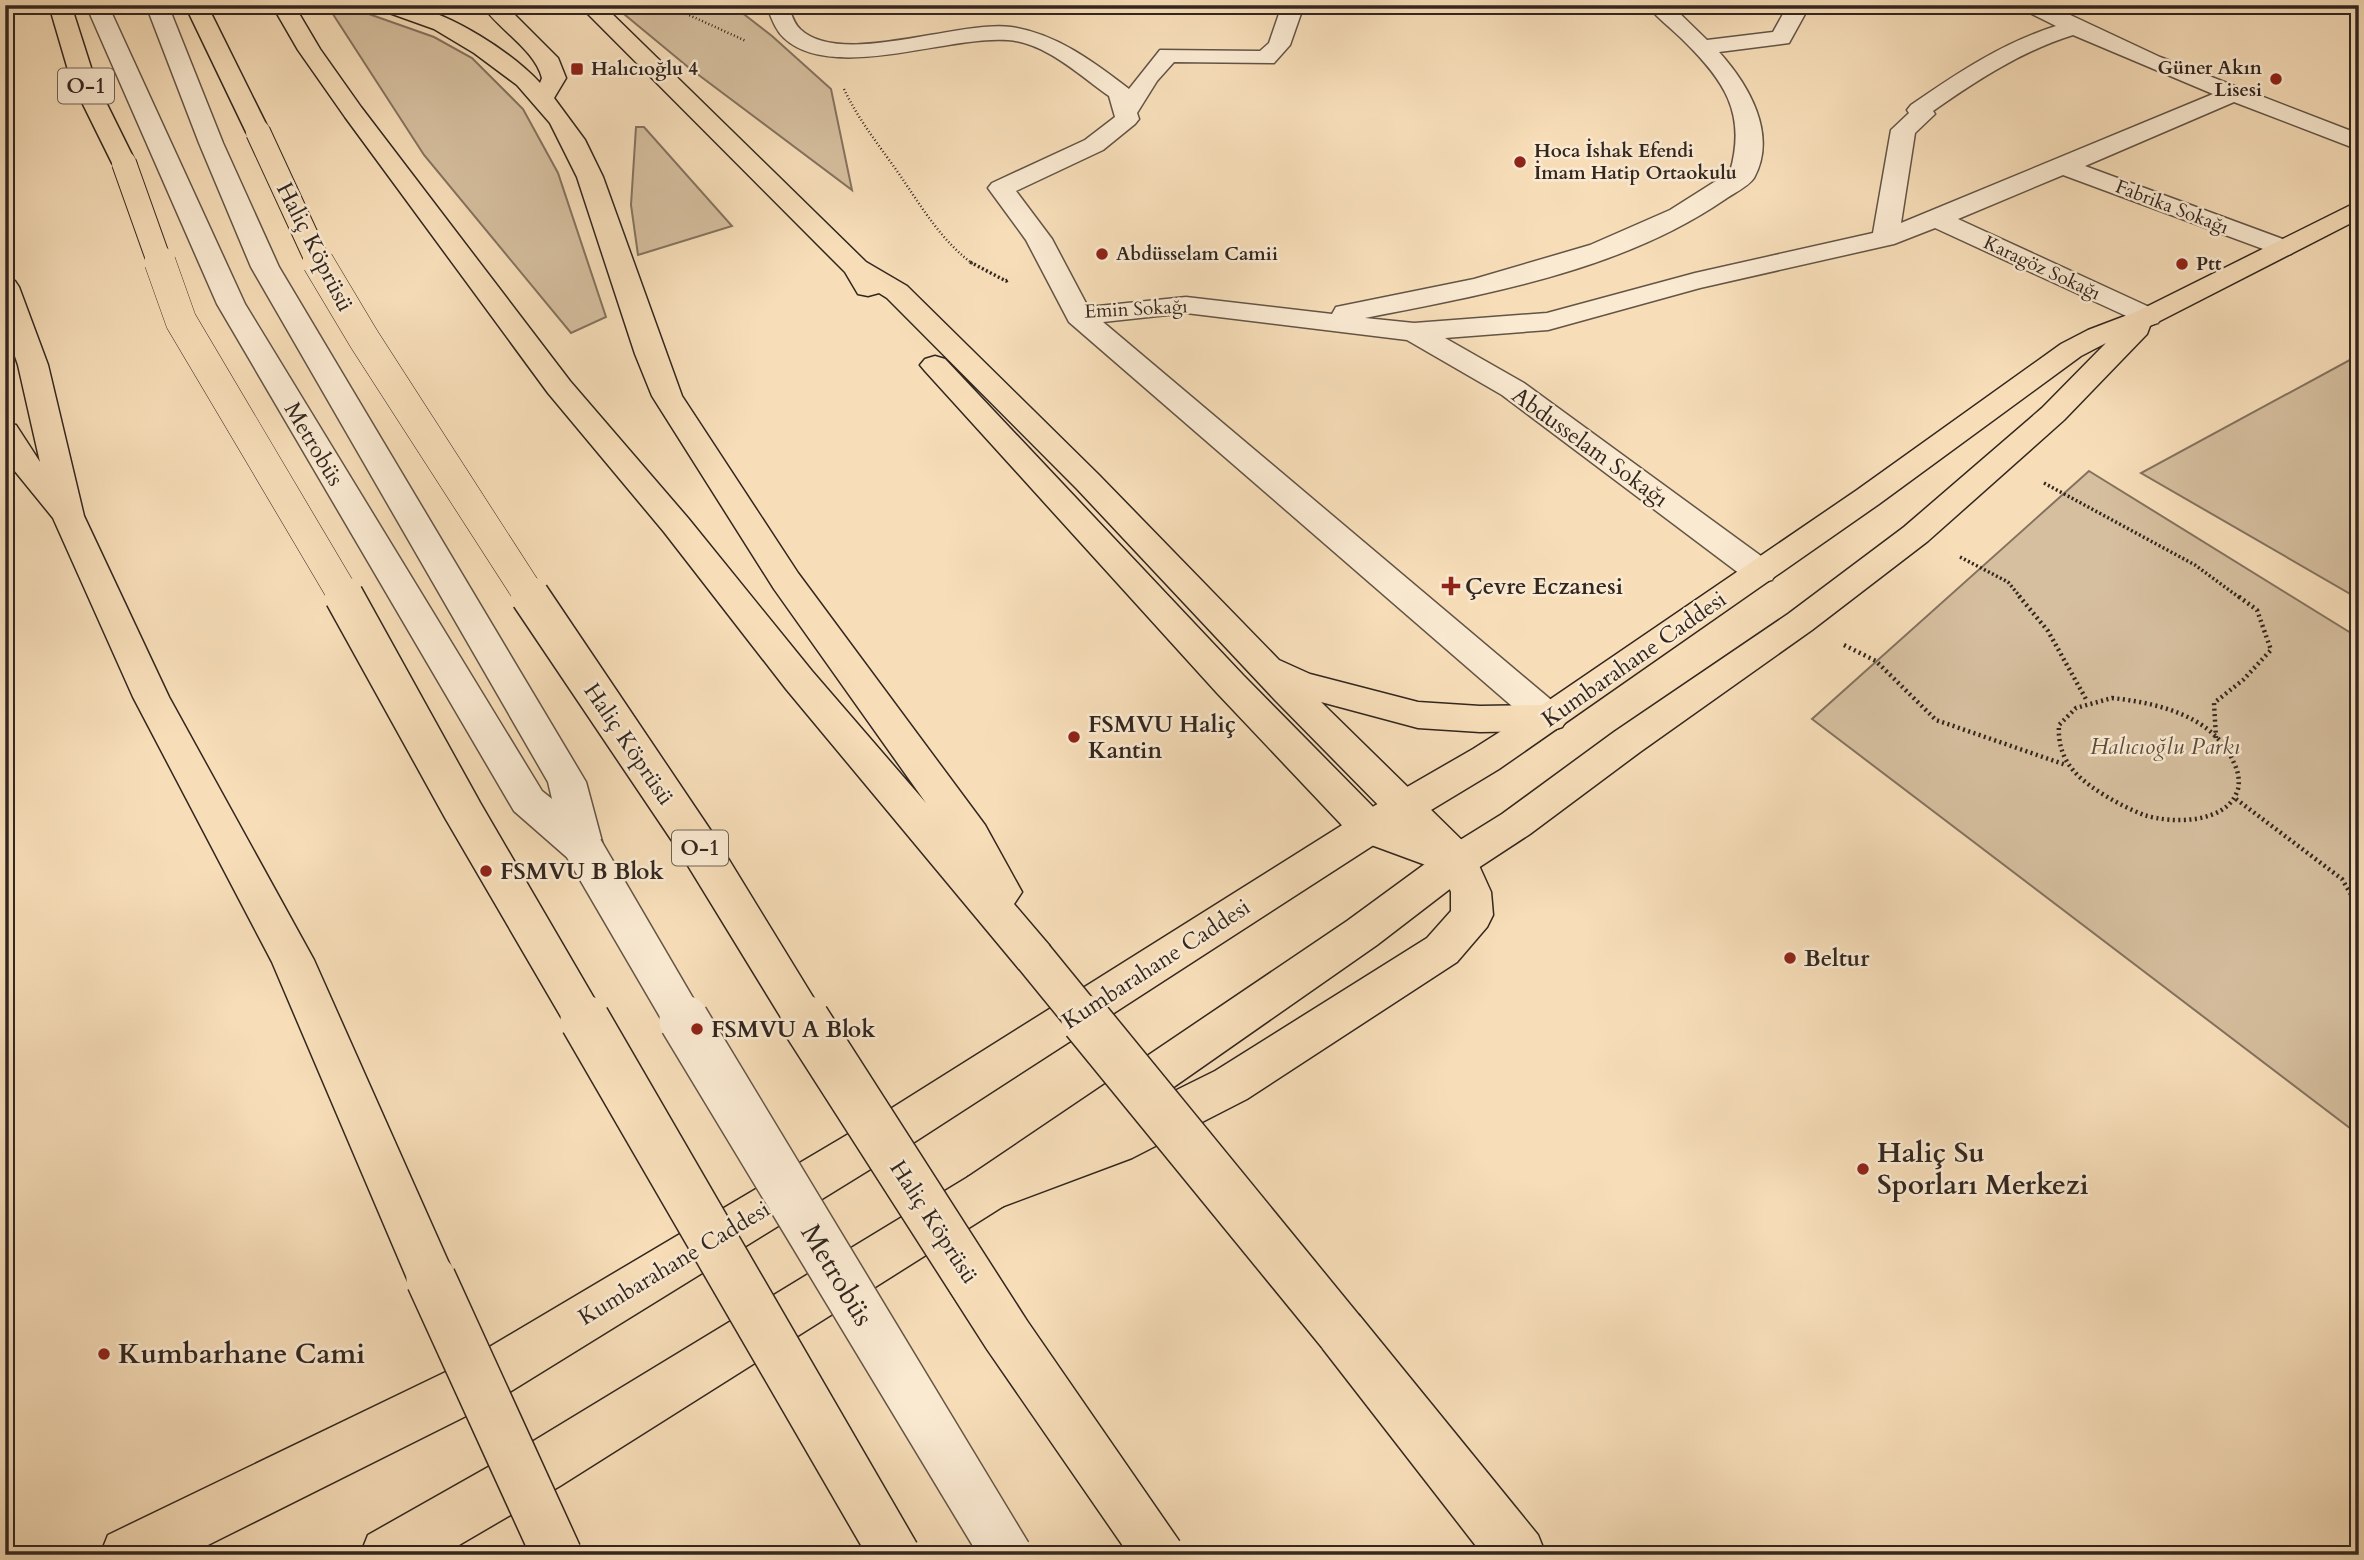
<svg xmlns="http://www.w3.org/2000/svg" width="2364" height="1560" viewBox="0 0 2364 1560" font-family="Cardo,serif">
  <style>
    .green { fill: #d6bf9f; stroke: #84725f; stroke-width: 2 }
    .lines { fill: none; stroke-linecap: round; stroke-linejoin: round }
    .minor-casing { stroke: #635446; stroke-width: 3 }
    .major-casing { stroke: #32261f; stroke-width: 3 }
    .highway-casing { stroke: #32261f; stroke-width: 3 }
    .path-far2 { stroke: #32261f; stroke-width: 2.5; stroke-dasharray: 1 2.5; stroke-linecap: butt }
    .path-far1 { stroke: #32261f; stroke-width: 3.5; stroke-dasharray: 2 2.5; stroke-linecap: butt }
    .path { stroke: #32261f; stroke-width: 4.5; stroke-dasharray: 2 3.5; stroke-linecap: butt }
    .minor { fill: #faead2; fill-rule: evenodd }
    .major { fill: #f7deb9; fill-rule: evenodd }
    .highway { fill: #f7deb9; fill-rule: evenodd }
    .minor-bridge-far1-casing { stroke: #635446; stroke-width: 41; stroke-linecap: butt }
    .minor-bridge-casing { stroke: #635446; stroke-width: 52; stroke-linecap: butt }
    .highway-bridge-far3-casing { stroke: #32261f; stroke-width: 26; stroke-linecap: butt }
    .highway-bridge-far2-casing { stroke: #32261f; stroke-width: 32; stroke-linecap: butt }
    .highway-bridge-far1-casing { stroke: #32261f; stroke-width: 41; stroke-linecap: butt }
    .highway-bridge-casing { stroke: #32261f; stroke-width: 52; stroke-linecap: butt }
    .minor-bridge-far1 { stroke: #faead2; stroke-width: 38 }
    .minor-bridge { stroke: #faead2; stroke-width: 49 }
    .highway-bridge-far3 { stroke: #f7deb9; stroke-width: 24 }
    .highway-bridge-far2 { stroke: #f7deb9; stroke-width: 31 }
    .highway-bridge-far1 { stroke: #f7deb9; stroke-width: 38 }
    .highway-bridge { stroke: #f7deb9; stroke-width: 49 }
    .poi-dot { fill: #8f2418; stroke: #faead2; stroke-width: 2.5 }
    .labels { text-anchor: middle; dominant-baseline: central; stroke-width: 5; stroke-linejoin: round; paint-order: stroke }
    .far-poi-label { font-size: 19px; font-weight: bold; fill: #32261f; stroke: #faead2; text-anchor: start }
    .far-street-label { font-size: 19px; fill: #32261f; stroke: #faead2 }
    .shield { fill: #faead2; stroke: #6e6155; stroke-width: 2 }
    .shield-label { font-size: 21px; font-weight: bold; fill: #32261f }
    .street-label { font-size: 23px; fill: #32261f; stroke: #faead2 }
    .poi-label { font-size: 23px; font-weight: bold; fill: #32261f; stroke: #faead2; text-anchor: start }
    .park-label { font-size: 23px; font-style: italic; fill: #5b4c3f; stroke: #faead2 }
    .near-poi-label { font-size: 28px; font-weight: bold; fill: #32261f; stroke: #faead2; text-anchor: start }
    .near-street-label { font-size: 28px; fill: #32261f; stroke: #faead2 }
  </style>
  <rect width="100%" height="100%" fill="#f7deb9"/>
  <filter id="stains"><feTurbulence type="fractalNoise" baseFrequency=".00286" numOctaves="4"/><feColorMatrix values="0 0 0 0 .2 0 0 0 0 .09 0 0 0 0 .02 0 0 0 .5 -.17"/></filter>
  <radialGradient id="worn" r=".72"><stop offset=".6" stop-color="#630" stop-opacity="0"/><stop offset="1" stop-color="#630" stop-opacity=".3"/></radialGradient>
  <g class="green">
    <path d="M327 5 366 13 434 37 472 58 523 109 558 173 606 317 571 333 424 155Z"/>
    <path d="M613 5H732L772 36 831 89 852 190 688 67Z"/>
    <path d="M636 127H644L732 226 638 255 631 205Z"/>
    <path d="M2359 355V599L2141 473Z"/>
    <path d="M2089 471 2359 638V1135L1812 719Z"/>
  </g>
  <g class="lines">
    <defs>
      <g id="minor">
        <path d="M86 5H108L245 304 542 791 552 799 548 782 251 267 199 143 146 5H168L223 143 279 267 586 782 604 849 598 860 584 864 570 860 514 811 217 304Z"/>
        <path d="M766 5H788C791 13 794 24 800 29 841 68 957 20 1011 27 1055 33 1094 62 1129 89L1160 50 1260 51 1269 43 1282 5H1304L1290 45 1274 63 1174 62 1157 81 1137 113 1139 119 1135 124 1103 150 1016 191 1052 239 1088 307 1186 297 1332 314 1336 307 1474 279 1590 245 1670 210 1730 172C1747 113 1724 80 1682 39 1671 28 1657 18 1647 5H1671L1707 40 1773 32 1788 5H1810L1789 43 1719 52C1748 84 1778 134 1754 178 1748 187 1732 194 1724 200 1620 271 1487 294 1365 318L1414 323 1547 313 1695 273 1873 233 1891 130 1909 113 1907 110 1911 105C1956 74 2002 43 2056 26L2024 10 2021 5H2049L2160 57 2359 134V150L2234 102 2085 166 2291 242 2295 248 2291 254 2282 256 2063 175 1958 219 2158 311 2162 317 2158 323 2148 326 1935 228 1894 244 1700 288 1548 330 1445 338 1524 383 1772 564 1777 572 1772 580 1760 583 1748 580 1502 395 1407 340 1186 313 1103 322 1562 709 1568 718 1562 727 1549 731 1536 727 1069 322 1026 240 988 188 992 183 1085 140 1115 117 1109 96C1079 75 1046 43 1008 40 948 35 832 83 784 38 775 30 771 16 766 5ZM2073 35 2213 94 1901 223 1915 133 1935 114 1933 111C1977 80 2022 51 2073 35Z"/>
      </g>
      <path id="major" d="M2359 201V219L2150 326 2147 334 2064 420 1928 541 1812 630 1640 752 1530 834 1472 872 1377 945 1002 1207 560 1486 442 1555H360L368 1535 522 1448 968 1177 1347 921 1444 850 1502 814 1614 732 1788 614 1904 527 2042 408 2106 343 2081 356 1879 504 1499 769 1383 839 916 1141 490 1404 188 1555H100L108 1535 454 1368 884 1113 1355 817 1473 749 1536 709 1857 490 2061 344 2088 330 2138 311Z"/>
      <g id="highway">
        <path d="M49 5H71L95 80 136 163 133 168 124 170 115 168 112 163 71 80Z"/>
        <path d="M185 5H207L270 132 267 137 258 139 249 137 246 132Z"/>
        <path d="M272 5H294L320 49 361 107 570 381 688 518 812 671 926 803 774 589 652 396 635 354 577 177 550 123 517 85 474 53 434 29 381 10 378 5C389 5 401 4 411 6 451 14 512 52 540 83L542 78C535 50 500 31 482 5H505L558 58 566 78 554 98 585 140 603 177 682 396 798 573 985 825 1022 892 1014 904 1049 945 1055 957 1049 969 1034 974 1019 969 786 689 664 532 548 393 345 117 298 50Z"/>
        <path d="M579 5H603L866 262 907 286 1099 475 1279 660 1310 674 1418 702 1480 706 1549 705 1562 709 1568 718 1562 727 1549 731 1480 732 1418 728 1321 702 1472 850 1491 892 1493 915 1487 927 1457 962 1247 1099 1132 1158 985 1213 968 1207 961 1192 968 1177 1100 1128 1215 1071 1427 938 1451 911V892L1442 871 1355 839 1217 693 925 371 920 365 925 359 935 356 945 359 1243 675 1383 817 1395 822 1275 700 1077 489 887 298 879 293 868 296 858 294 845 272Z"/>
        <path d="M5 279 15 281 19 287 48 365 84 516 169 697 314 960 456 1279 448 1295 431 1302 414 1295 272 962 133 697 53 518 5 459V423L16 425 40 462 18 365 5 327Z"/>
        <path d="M1341 1308 1359 1315 1538 1535 1546 1555H1483L1323 1349 1316 1332 1323 1315Z"/>
      </g>
    </defs>
    <use href="#minor" class="minor-casing"/>
    <use href="#major" class="major-casing"/>
    <use href="#highway" class="highway-casing"/>
    <g class="path-far2">
      <path d="M667 5 746 41"/>
      <path d="M844 89C858 119 878 144 897 171 920 204 940 240 973 264"/>
    </g>
    <g class="path-far1">
      <path d="M970 262 1006 281 1009 279"/>
      <path d="M2044 483 2195 565 2240 598"/>
      <path d="M1960 557 2008 582 2021 598"/>
    </g>
    <g class="path">
      <path d="M2019 596 2048 631 2087 701"/>
      <path d="M1844 645 1876 661 1936 720 2066 765"/>
      <path d="M2112 698C2158 703 2214 716 2234 763 2238 771 2240 780 2238 789 2228 824 2172 824 2144 815 2129 809 2115 802 2101 793 2074 776 2057 758 2059 725L2076 708Z"/>
      <path d="M2216 738 2214 703 2243 680 2271 650 2257 610 2238 596"/>
      <path d="M2236 799 2342 879 2359 908"/>
    </g>
    <use href="#minor" class="minor"/>
    <use href="#major" class="major"/>
    <use href="#highway" class="highway"/>
    <defs>
      <path id="minor-bridge-far1" d="M584 849 685 1022"/>
      <path id="minor-bridge" d="M684 1020 1007 1555"/>
      <g id="highway-bridge-far3">
        <path d="M258 132 319 264"/>
        <path d="M124 163 160 264"/>
      </g>
      <g id="highway-bridge-far2">
        <path d="M160 262 181 321 345 598"/>
        <path d="M318 262 364 339 531 598"/>
      </g>
      <g id="highway-bridge-far1">
        <path d="M344 596 463 811 586 1022"/>
        <path d="M530 596 697 844 806 1022"/>
        <path d="M1034 957 1087 1022"/>
      </g>
      <g id="highway-bridge">
        <path d="M585 1020 895 1555"/>
        <path d="M805 1020 1007 1335 1159 1555"/>
        <path d="M1086 1020 1341 1332"/>
        <path d="M431 1279 557 1555"/>
      </g>
    </defs>
    <use href="#minor-bridge-far1" class="minor-bridge-far1-casing"/>
    <use href="#minor-bridge" class="minor-bridge-casing"/>
    <use href="#highway-bridge-far3" class="highway-bridge-far3-casing"/>
    <use href="#highway-bridge-far2" class="highway-bridge-far2-casing"/>
    <use href="#highway-bridge-far1" class="highway-bridge-far1-casing"/>
    <use href="#highway-bridge" class="highway-bridge-casing"/>
    <use href="#minor-bridge-far1" class="minor-bridge-far1"/>
    <use href="#minor-bridge" class="minor-bridge"/>
    <use href="#highway-bridge-far3" class="highway-bridge-far3"/>
    <use href="#highway-bridge-far2" class="highway-bridge-far2"/>
    <use href="#highway-bridge-far1" class="highway-bridge-far1"/>
    <use href="#highway-bridge" class="highway-bridge"/>
  </g>
  <g class="poi-dot">
    <rect x="570" y="62" width="14" height="14" rx="3.5"/>
    <circle cx="2276" cy="79" r="7"/>
    <circle cx="1520" cy="162" r="7"/>
    <circle cx="1102" cy="254" r="7"/>
    <circle cx="2182" cy="264" r="7"/>
    <path d="M1447.5 575.5h7v7h7v7h-7v7h-7v-7h-7v-7h7z"/>
    <circle cx="1074" cy="737" r="7"/>
    <circle cx="486" cy="871" r="7"/>
    <circle cx="1790" cy="958" r="7"/>
    <circle cx="697" cy="1029" r="7"/>
    <circle cx="1863" cy="1169" r="7"/>
    <circle cx="104" cy="1354" r="7"/>
  </g>
  <g class="labels">
    <g class="far-poi-label">
      <text x="2262" y="68" text-anchor="end">Güner Akın<tspan x="2262" dy="22">Lisesi</tspan></text>
      <text x="591" y="69">Halıcıoğlu 4</text>
      <text x="1534" y="151">Hoca İshak Efendi<tspan x="1534" dy="22">İmam Hatip Ortaokulu</tspan></text>
      <text x="1116" y="254">Abdüsselam Camii</text>
      <text x="2196" y="264">Ptt</text>
    </g>
    <g class="far-street-label">
      <text transform="translate(2172 207) rotate(21)">Fabrika Sokağı</text>
      <text transform="translate(2042 268) rotate(25)">Karagöz Sokağı</text>
      <text transform="translate(1136 309) rotate(-3)">Emin Sokağı</text>
    </g>
    <g class="shield">
      <rect x="58" y="68.5" width="56" height="35" rx="5"/>
      <rect x="672" y="830.5" width="56" height="35" rx="5"/>
    </g>
    <g class="shield-label">
      <text x="86" y="86">O-1</text>
      <text x="700" y="848">O-1</text>
    </g>
    <g class="street-label">
      <text transform="translate(315 247) rotate(63)">Haliç Köprüsü</text>
      <text transform="translate(314 444) rotate(59)">Metrobüs</text>
      <text transform="translate(1590 447) rotate(36)">Abdusselam Sokağı</text>
      <text transform="translate(1634 659) rotate(-35)">Kumbarahane Caddesi</text>
      <text transform="translate(629 744) rotate(56)">Haliç Köprüsü</text>
      <text transform="translate(1156 964) rotate(-33)">Kumbarahane Caddesi</text>
      <text transform="translate(934 1222) rotate(57)">Haliç Köprüsü</text>
      <text transform="translate(674 1263) rotate(-31)">Kumbarahane Caddesi</text>
    </g>
    <g class="poi-label">
      <text x="1465" y="586">Çevre Eczanesi</text>
      <text x="1088" y="724">FSMVU Haliç<tspan x="1088" dy="26">Kantin</tspan></text>
      <text x="500" y="871">FSMVU B Blok</text>
      <text x="1804" y="958">Beltur</text>
      <text x="711" y="1029">FSMVU A Blok</text>
    </g>
    <g class="park-label">
      <text x="2165" y="746">Halıcıoğlu Parkı</text>
    </g>
    <g class="near-poi-label">
      <text x="1877" y="1153">Haliç Su<tspan x="1877" dy="32">Sporları Merkezi</tspan></text>
      <text x="118" y="1354">Kumbarhane Cami</text>
    </g>
    <g class="near-street-label">
      <text transform="translate(837 1275) rotate(59)">Metrobüs</text>
    </g>
  </g>
  <rect width="2364" height="1560" fill="none" stroke="#f7deb9" stroke-width="28"/>
  <rect x="7" y="7" width="2350" height="1546" fill="none" stroke="#32261f" stroke-width="3.5"/>
  <rect x="14" y="14" width="2336" height="1532" fill="none" stroke="#32261f" stroke-width="2"/>
  <rect width="100%" height="100%" filter="url(#stains)"/>
  <rect width="100%" height="100%" fill="url(#worn)"/>
</svg>
